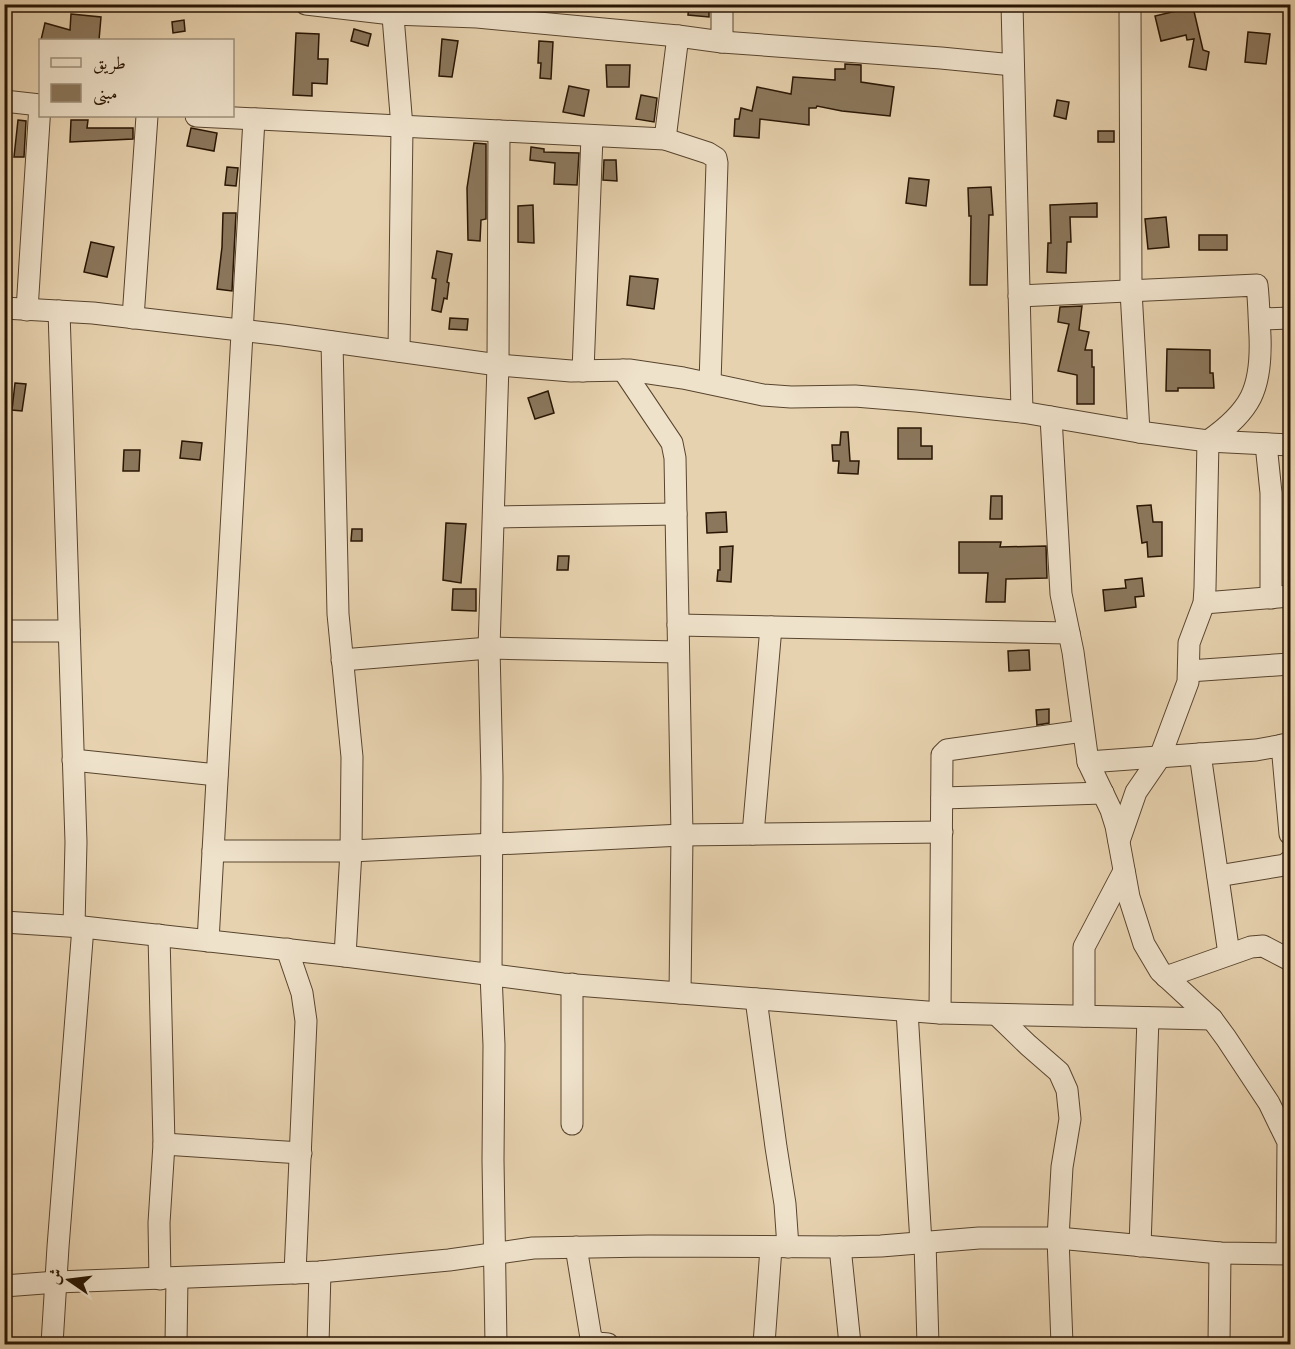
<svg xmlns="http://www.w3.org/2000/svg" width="1295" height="1349" viewBox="0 0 1295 1349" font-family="'EB Garamond',Amiri,serif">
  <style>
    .building { fill: #8b775c; stroke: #281503; stroke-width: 1.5 }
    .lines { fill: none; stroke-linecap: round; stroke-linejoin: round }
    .minor-casing { stroke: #58442e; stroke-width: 23 }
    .minor { stroke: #efe2cb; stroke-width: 21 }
  </style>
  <rect width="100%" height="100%" fill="#e7d2af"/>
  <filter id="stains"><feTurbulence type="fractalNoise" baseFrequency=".00333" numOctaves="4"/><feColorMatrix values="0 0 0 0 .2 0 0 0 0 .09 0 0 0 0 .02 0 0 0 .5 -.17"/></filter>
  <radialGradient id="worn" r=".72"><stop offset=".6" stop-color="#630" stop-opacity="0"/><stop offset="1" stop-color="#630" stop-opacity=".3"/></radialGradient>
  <g class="building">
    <path d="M689 4H709V17L688 15Z"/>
    <path d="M1193 7 1203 50 1209 52 1206 70 1189 67 1194 39 1187 40 1186 35 1161 41 1155 16Z"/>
    <path d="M71 14 101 17 99 40H41L45 23 70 30Z"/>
    <path d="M184 20 185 31 173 33 172 22Z"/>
    <path d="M354 29 371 34 368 46 351 41Z"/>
    <path d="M1248 32 1270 34 1266 64 1245 62Z"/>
    <path d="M296 33 319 34 318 59H328L327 84 312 83V96L293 95Z"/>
    <path d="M442 39 458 41 452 77 439 76Z"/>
    <path d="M539 41 553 42 551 79 540 78 541 63H538Z"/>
    <path d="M845 64 861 65V82L894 87 890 116 842 111 817 106 816 108H809V125L760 119 759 138 734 136 735 119H739L741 108 752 111 757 87 791 94 793 77 835 80V69H845Z"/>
    <path d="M606 65H630L629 87H607Z"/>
    <path d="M569 86 589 90 584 116 563 112Z"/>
    <path d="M641 95 657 98 654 122 636 119Z"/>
    <path d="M1057 100 1069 102 1066 119 1054 116Z"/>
    <path d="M18 120 26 121 24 157H14Z"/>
    <path d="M71 120H88L87 128H133V139L70 142Z"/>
    <path d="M191 128 217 133 214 151 187 146Z"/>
    <rect x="1098" y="131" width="16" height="11"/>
    <path d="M474 143 486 144V219L481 220 480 241 468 240 467 188Z"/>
    <path d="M531 147 544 149V152L579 153 577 185 554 184 555 163 530 160Z"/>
    <path d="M604 160H616L617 181 603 180Z"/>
    <path d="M227 167 238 168 236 186 225 185Z"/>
    <path d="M909 178 929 180 926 206 906 203Z"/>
    <path d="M991 187 993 215H989L987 285H970L971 216H969L968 188Z"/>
    <path d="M1097 203V217H1070L1071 242H1067L1066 273 1047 272 1048 243H1051L1050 205Z"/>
    <path d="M533 205 534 243 518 242V206Z"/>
    <path d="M223 213H236L232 291 217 289 222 247Z"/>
    <path d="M1166 217 1169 247 1148 249 1145 219Z"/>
    <rect x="1199" y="235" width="28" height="15"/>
    <path d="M91 242 114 247 107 277 84 272Z"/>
    <path d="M437 251 452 254 447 282 449 283 447 299 444 298 441 312 432 310 436 279 432 278Z"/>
    <path d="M630 276 658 279 654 309 627 305Z"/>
    <path d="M1082 306 1079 330 1089 332 1085 350H1092V367H1094V404H1077V375L1058 371 1069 324 1058 322 1060 307Z"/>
    <path d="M450 318 468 319 467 330 449 329Z"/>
    <path d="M1167 349 1210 350V373H1213L1214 388H1178V391H1166Z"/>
    <path d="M15 383 26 384 22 411 12 410Z"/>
    <path d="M548 391 554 413 535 419 528 398Z"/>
    <path d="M898 428H921V446H932V459H898Z"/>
    <path d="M841 432H848L850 461H859L858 474 838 473 839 461H833L832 445H840Z"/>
    <path d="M182 441 202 443 200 460 180 458Z"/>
    <path d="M124 450H140L139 471H123Z"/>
    <path d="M991 496H1002V519H990Z"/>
    <path d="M1151 505 1153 522H1162V556L1148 557 1147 542 1142 543 1137 506Z"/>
    <path d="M726 512 727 532 707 533 706 513Z"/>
    <path d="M446 523 466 524 461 583 443 580Z"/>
    <path d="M352 529H362V541H351Z"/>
    <path d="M959 542H1001L1000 547 1046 546 1047 578 1006 579 1005 602H986L988 573H959Z"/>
    <path d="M733 546 731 582 717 581 718 570H720V547Z"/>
    <path d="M558 556H569L568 570H557Z"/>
    <path d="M1142 578 1144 596 1135 597 1136 607 1105 611 1103 590 1126 588 1125 580Z"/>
    <path d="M453 589H476V611L452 610Z"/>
    <path d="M1029 650 1030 670 1009 671 1008 651Z"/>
    <path d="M1049 709V723L1037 725 1036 710Z"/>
  </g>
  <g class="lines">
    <defs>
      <g id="minor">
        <path d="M306 4 392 14 477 17 678 36 722 42 941 58 1013 65"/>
        <path d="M392 4 402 127 399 351"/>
        <path d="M722 4V42"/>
        <path d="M1012 4 1022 412"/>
        <path d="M1130 4 1131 291 1139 432"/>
        <path d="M4 101 40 105"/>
        <path d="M196 116 665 139 708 153 716 158 717 163 710 383"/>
        <path d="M665 139 678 36"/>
        <path d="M1019 296 1257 285C1259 302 1259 319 1260 336 1262 389 1251 411 1208 441L1205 588 1204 603 1189 643 1188 682 1160 757 1136 792 1119 841"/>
        <path d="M4 308 93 313 283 335 498 365 571 371 629 370 683 378 763 395 791 397 855 396 916 401 1022 412 1139 432 1208 441 1290 445"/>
        <path d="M27 310 40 105"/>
        <path d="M59 311 76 842 74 926"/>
        <path d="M133 318 147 116"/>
        <path d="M1260 319 1290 318"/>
        <path d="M332 342 338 614 352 757 351 851 345 956"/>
        <path d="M623 370 672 443 675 458 682 835 680 993"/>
        <path d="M583 371 592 136"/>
        <path d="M1051 417 1061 594 1073 652 1088 762 1111 810 1116 826 1129 897 1144 944 1160 971 1212 1019 1226 1038 1269 1103 1288 1142 1287 1253"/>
        <path d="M1266 444 1271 493V598"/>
        <path d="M494 517 676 514"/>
        <path d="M1204 603 1290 596"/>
        <path d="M678 625 1069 633"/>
        <path d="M4 631H69"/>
        <path d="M342 660 489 648 678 652"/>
        <path d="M1189 671 1290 664"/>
        <path d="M1282 745 1290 834"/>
        <path d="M1200 754 1229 954"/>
        <path d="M73 760 217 775"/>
        <path d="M1088 762 1256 750 1290 744"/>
        <path d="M942 798 1103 793"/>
        <path d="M753 834 771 627"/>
        <path d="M213 851H351L682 835 942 832"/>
        <path d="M1218 876 1285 865 1290 861"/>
        <path d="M4 922 83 927 345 956 563 984 940 1013 1212 1019"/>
        <path d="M159 935 164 1144 159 1223 160 1279"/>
        <path d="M208 941 254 119"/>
        <path d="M287 949 302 993 306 1021 295 1273"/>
        <path d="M1166 977 1251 947 1263 946 1290 960"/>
        <path d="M572 984V1124"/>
        <path d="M756 999 776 1147 785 1204 788 1247"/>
        <path d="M907 1011 921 1243"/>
        <path d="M940 1013 942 755 947 750 954 749 1083 731"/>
        <path d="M997 1015 1028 1045 1059 1072 1067 1090 1070 1119 1062 1167 1058 1238 1062 1344"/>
        <path d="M1084 1016V947L1124 871"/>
        <path d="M164 1144 301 1153"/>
        <path d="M925 1242 928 1344"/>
        <path d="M1140 1246 1148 1018"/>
        <path d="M576 1247 591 1338 598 1343 608 1344"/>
        <path d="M840 1247 850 1344"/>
        <path d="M4 1286 57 1282 320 1272 449 1260 533 1248 649 1246 840 1247 881 1246 979 1238H1058L1220 1253 1290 1254"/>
        <path d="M52 1344 58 1247 83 927"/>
        <path d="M176 1344 177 1278"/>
        <path d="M318 1344 320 1272"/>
        <path d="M496 1344 493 1160 494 1045 491 974 492 777 489 648 498 365 499 131"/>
        <path d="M764 1344 771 1248"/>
        <path d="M1219 1344 1220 1253"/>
      </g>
    </defs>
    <use href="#minor" class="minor-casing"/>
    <use href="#minor" class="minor"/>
  </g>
  <rect width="1295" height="1349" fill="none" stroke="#e7d2af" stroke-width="24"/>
  <rect x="6" y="6" width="1283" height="1337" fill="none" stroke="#281503" stroke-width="3"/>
  <rect x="12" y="12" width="1271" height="1325" fill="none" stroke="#281503" stroke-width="1.5"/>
  <rect x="39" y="39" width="195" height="78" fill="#efe2cb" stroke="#9f907b" stroke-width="1.5"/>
  <rect x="51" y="58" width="30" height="9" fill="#efe2cb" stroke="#9f907b" stroke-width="1.5"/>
  <text x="93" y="69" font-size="18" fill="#281503">طريق</text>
  <rect x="51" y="84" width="30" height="18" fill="#8b775c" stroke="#9f907b" stroke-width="1.5"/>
  <text x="93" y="99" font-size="18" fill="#281503">مبنى</text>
  <g transform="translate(69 1280) rotate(284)" stroke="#efe2cb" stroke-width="4.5" paint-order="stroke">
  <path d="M0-4.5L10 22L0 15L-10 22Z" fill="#281503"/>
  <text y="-9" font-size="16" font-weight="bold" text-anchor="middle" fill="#281503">ش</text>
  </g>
  <rect width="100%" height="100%" filter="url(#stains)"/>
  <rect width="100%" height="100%" fill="url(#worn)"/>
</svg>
